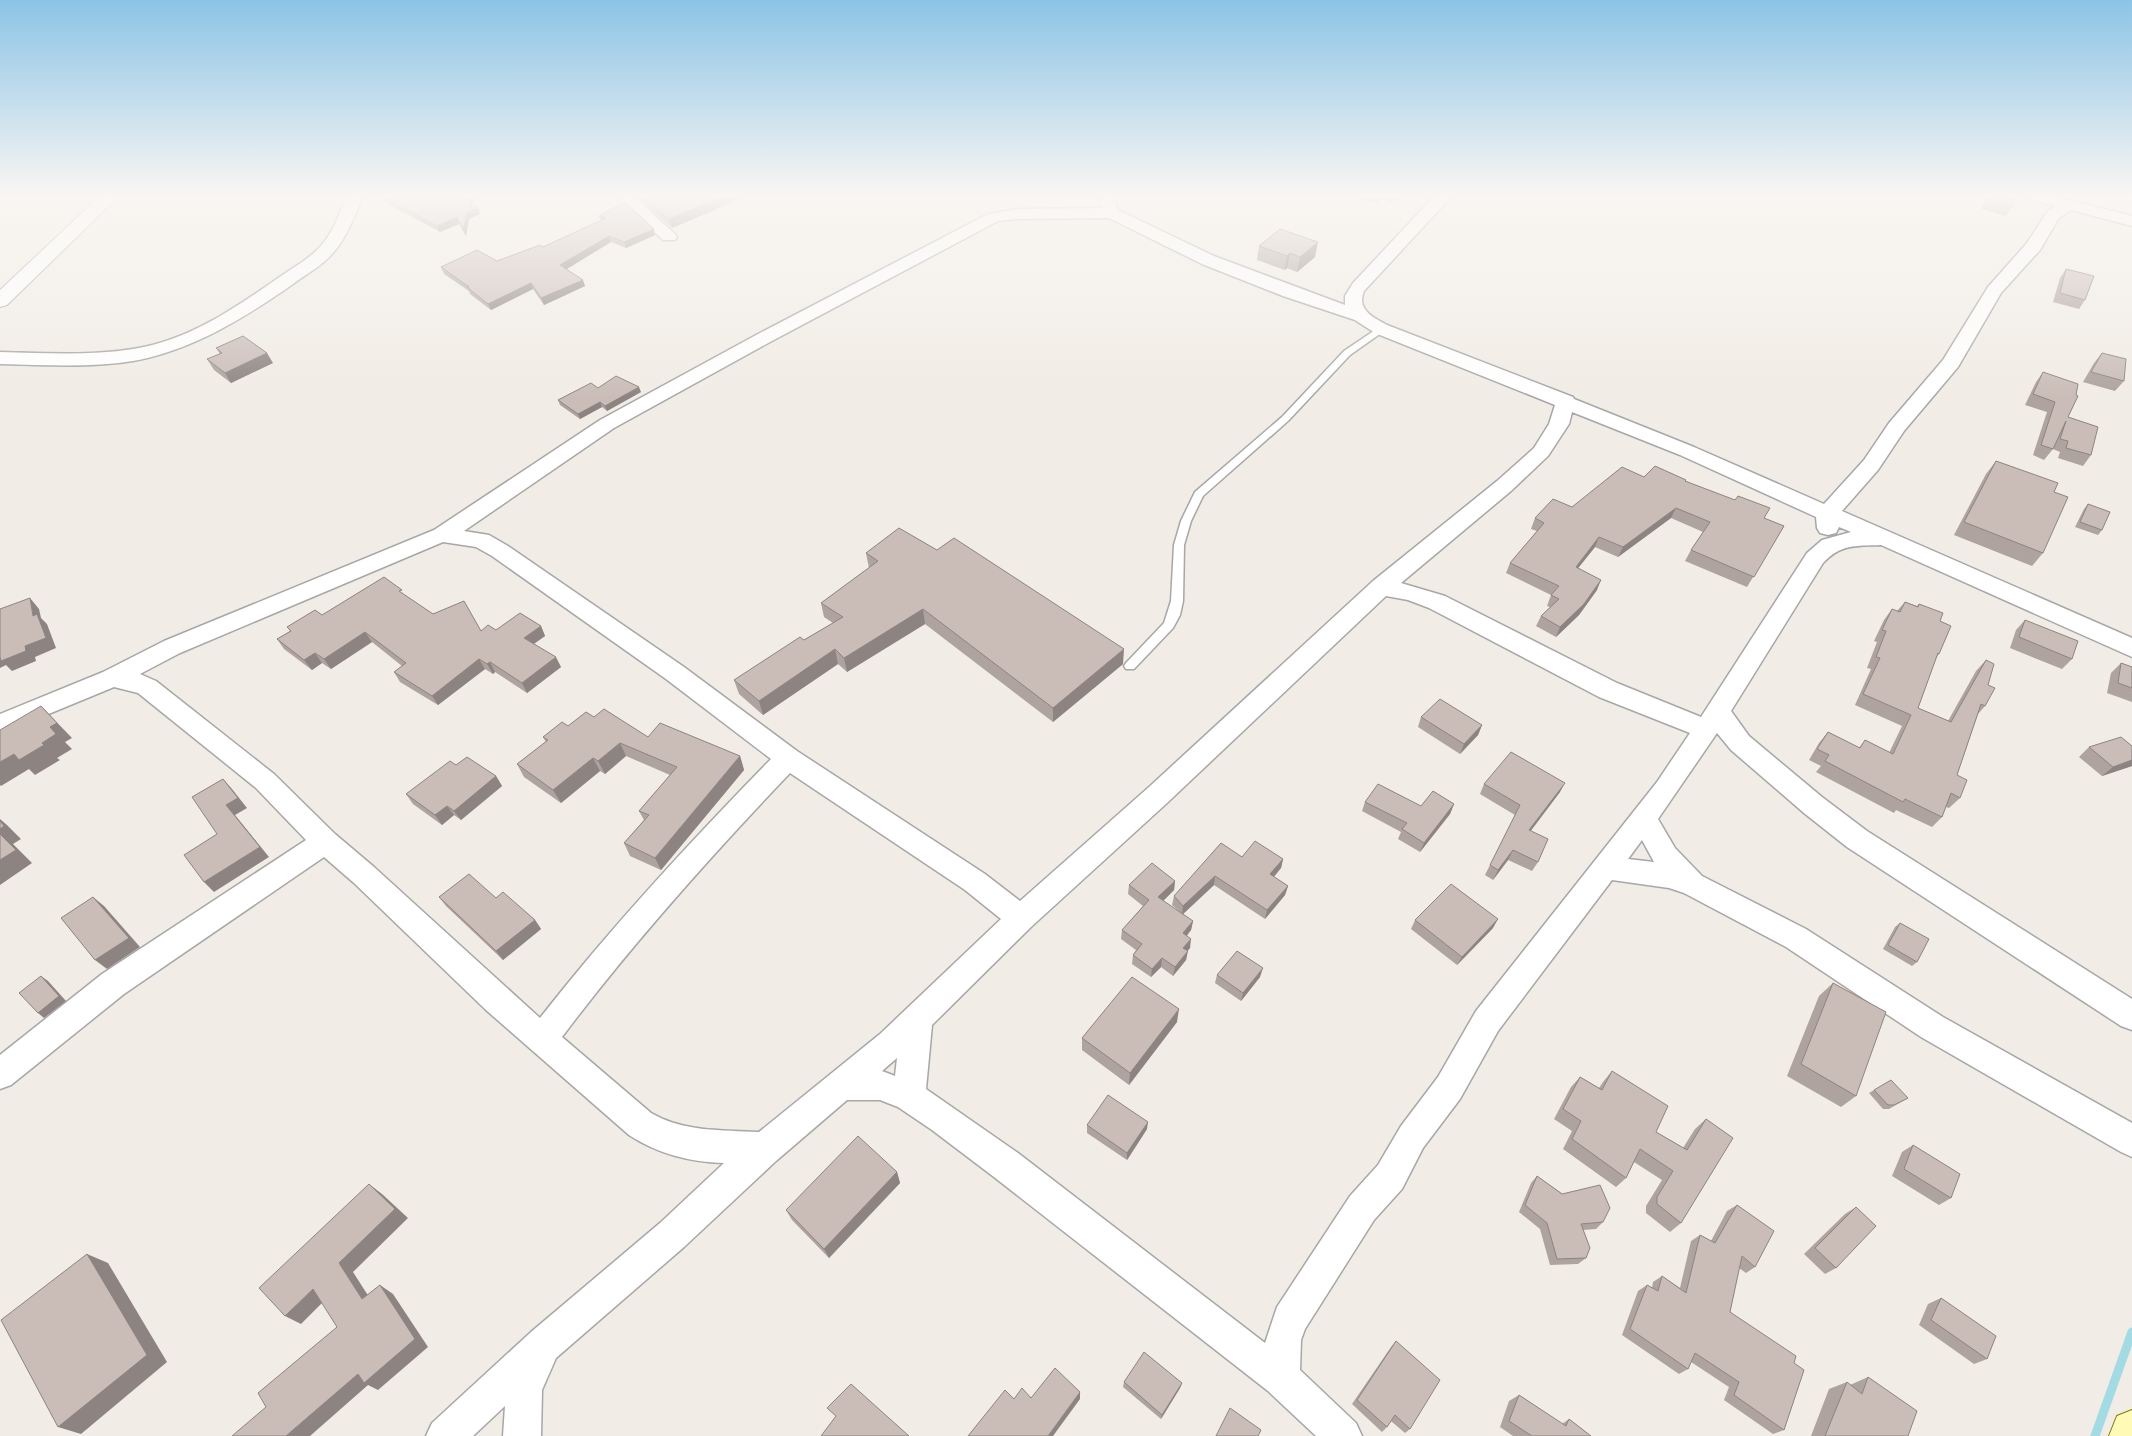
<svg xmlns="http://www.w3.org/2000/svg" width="2132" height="1436" viewBox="0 0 2132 1436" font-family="'IBM Plex Sans',sans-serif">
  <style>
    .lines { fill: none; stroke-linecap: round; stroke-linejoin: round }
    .stream { stroke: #a2dbe3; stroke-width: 9 }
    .service-casing { stroke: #a7a7a7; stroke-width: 3 }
    .minor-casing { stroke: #a7a7a7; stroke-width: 3 }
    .tertiary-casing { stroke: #a7a7a7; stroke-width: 2 }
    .secondary-casing { stroke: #7e7d00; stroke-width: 2 }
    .service { fill: #fff; fill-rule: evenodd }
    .minor { fill: #fff; fill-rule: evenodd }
    .tertiary { fill: #fff; fill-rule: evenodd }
    .secondary { fill: #fffab6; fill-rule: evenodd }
    .wall { fill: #aea39e }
    .shaded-wall { fill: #8d8481 }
    .building { fill: #cabdb8; stroke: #8d8481 }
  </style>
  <rect width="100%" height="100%" fill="#f1ece5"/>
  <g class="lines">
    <path class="stream" d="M2095 1436 2132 1332"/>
    <defs>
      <path id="service" d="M1381 326 1386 329 1384 331 1350 355 1288 421 1203 496 1191 521 1184 545 1183 601 1180 615 1173 628 1134 669H1126L1124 666 1126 663 1164 623 1171 601 1174 545 1181 521 1195 492 1282 417 1344 351Z"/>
      <g id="minor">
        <path d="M347 197H363C354 216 347 238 332 254 322 266 306 274 293 284 244 318 193 350 133 361 90 368 44 365 0 364V352C44 353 89 356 133 349 189 341 238 306 284 274 296 266 310 258 320 247 333 233 339 214 347 197Z"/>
        <path d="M617 197H634L675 234 677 237 675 240H663Z"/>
        <path d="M1103 197H1117L1115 203 1118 210 1214 256 1345 305V296L1353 283 1428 203 1434 197H1451L1364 291C1356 310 1374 318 1387 325L1573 397 1574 399 1694 447 1824 504 1864 460 1889 423 1943 360 1988 287 2027 243 2047 212 2055 206 2032 200 2030 197H2056L2132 216V226L2071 210 2059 218 2040 250 2001 293 1958 367 1904 431 1878 470 1842 511 2132 638V657L1881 545C1855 546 1841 544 1823 563L1731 711 1749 736 1822 797 1867 831 2132 999V1030L2121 1026 1847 847 1804 813 1731 750 1717 733 1658 819 1675 848 1702 876 1806 929 1943 1017 2132 1123V1157L2121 1152 1921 1037 1786 947 1684 893 1669 888 1612 880 1498 1031 1460 1099 1423 1148 1402 1189 1374 1220 1305 1329 1301 1340 1300 1370 1356 1423 1362 1436H1316L1268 1391 994 1177 932 1130 898 1107 880 1100H847L776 1161 684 1247 556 1358 542 1390 541 1436H503L505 1406 473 1436H426L432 1423 531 1332 660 1223 724 1163C690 1162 658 1154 629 1135L486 1010 354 883 324 857 124 994 11 1085 0 1089V1055L102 974 306 840 256 788 138 693 114 687 0 734V714L103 672 164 641 434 530 600 420 758 334 988 214 1018 209 1102 208 1099 203ZM1109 218 1202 264 1283 296 1355 320 1375 333 1555 405 1549 424 1534 448 1497 481 1373 581 1149 787 1020 901 985 874 797 751 684 667 508 546 489 535 464 531 614 428 770 342 998 221 1018 219ZM1572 412 1680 455 1816 517 1817 528 1820 533 1828 535 1836 533 1839 527 1851 532 1822 540 1807 553 1701 717 1617 683 1445 596 1401 583 1511 491 1548 456 1569 424ZM443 542 476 547 492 556 666 679 771 759C690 842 611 927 540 1018L374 867 335 834 274 774 156 681 140 674 180 653ZM1386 596 1408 600 1429 608 1599 697 1690 733 1657 782 1476 1011 1438 1077 1401 1126 1378 1165 1350 1196 1277 1307 1265 1343 1018 1153 926 1089 932 1025 1031 927 1167 803ZM790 773 965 890 1001 919 880 1034 759 1132C722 1130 684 1132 651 1113L562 1037C632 944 710 857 790 773ZM1642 840 1654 862 1628 859ZM897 1058 895 1076 882 1071Z"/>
      </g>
      <path id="tertiary" d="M99 197H118L7 305 0 307V290Z"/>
      <path id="secondary" d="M2132 1410V1436H2109L2117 1416Z"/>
    </defs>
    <use href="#service" class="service-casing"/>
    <use href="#minor" class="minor-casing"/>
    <use href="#tertiary" class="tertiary-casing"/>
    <use href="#secondary" class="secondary-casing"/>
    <use href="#service" class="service"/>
    <use href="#minor" class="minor"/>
    <use href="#tertiary" class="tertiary"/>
    <use href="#secondary" class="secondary"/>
  </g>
  <g class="wall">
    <path d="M383 197H474L472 206 478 208 480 214 469 219 466 236 459 224 440 232 386 203Z"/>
    <path d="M640 197H741L731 203 672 228 641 201Z"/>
    <path d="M1356 197H1398L1391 203 1381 199 1376 203Z"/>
    <path d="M1987 197H2016L2011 208 2006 216 1981 209Z"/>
    <path d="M599 216 654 229 655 235 626 248 611 242 566 269 585 286 544 305 533 289 491 310 470 294 469 291 444 274 441 267 497 261 543 247 601 221Z"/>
    <path d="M1259 246 1315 257 1297 272 1287 268 1285 270 1257 260Z"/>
    <path d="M2066 269 2085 300 2079 309 2053 302 2060 278Z"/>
    <path d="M216 348 273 363 231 383 214 370 207 359 220 354Z"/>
    <path d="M2102 353 2124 381 2115 391 2083 382 2094 363Z"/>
    <path d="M2043 372 2068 417 2091 455 2083 466 2058 458 2060 452 2053 449 2044 460 2033 455 2047 412 2025 405 2036 382Z"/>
    <path d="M641 392 607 411 602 407 580 419 560 405 558 400Z"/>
    <path d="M1996 461 2054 492 2043 553 2032 566 1954 535 1986 474Z"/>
    <path d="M1644 477 1686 480 1685 481 1764 518 1784 526 1747 587 1685 561 1691 550 1703 532 1671 518 1618 557 1595 547 1578 568 1597 590 1579 615 1556 637 1536 626 1541 616 1550 607 1547 606 1551 595 1506 573 1510 563 1537 531 1531 529 1535 518 1572 507Z"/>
    <path d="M2088 504 2102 530 2098 535 2075 527 2084 509Z"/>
    <path d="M866 553 1123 664 1053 722 925 624 847 672 838 664 763 715 739 694 734 680 833 623 824 617 821 603 869 568Z"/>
    <path d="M405 596 433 614 481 631 541 626 545 636 534 644 561 667 527 693 495 672 493 674 485 669 438 705 400 682 394 672 402 666 372 642 331 669 322 663 312 670 284 649 277 639 290 631 287 627 322 615Z"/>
    <path d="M1905 602 1917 606 1919 604 1940 621 1939 654 1936 658 1918 708 1948 721 1976 671 1986 660 1988 685 1985 706 1978 714 1957 775 1960 798 1949 808 1946 807 1942 817 1932 827 1896 810 1894 813 1816 772 1821 766 1809 760 1819 743 1828 732 1859 748 1865 740 1889 753 1902 726 1855 705 1871 669 1867 668 1877 642 1874 641 1884 620 1892 609 1897 611Z"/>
    <path d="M2025 620 2072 659 2062 669 2010 648 2016 630Z"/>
    <path d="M2121 663 2132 667V702L2107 693 2111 673Z"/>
    <path d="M594 717 648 737 740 756 744 770 661 870 630 856 624 843 644 820 639 811 670 775 626 756 605 774 600 771 561 803 524 777 517 764 546 742 543 737 568 726Z"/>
    <path d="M1421 717 1482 725 1478 735 1460 754 1418 727Z"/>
    <path d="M2132 746V766L2102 776 2079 757 2089 747Z"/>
    <path d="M456 765 496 776 502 786 461 820 454 815 442 825 413 804 406 794Z"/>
    <path d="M1484 784 1560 792 1530 831 1538 862 1532 871 1508 860 1493 880 1485 875 1515 815 1480 794Z"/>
    <path d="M1365 802 1421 806 1454 804 1450 814 1420 852 1398 839 1401 832 1362 811Z"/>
    <path d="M1242 857 1283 859 1281 868 1274 877 1288 886 1285 895 1265 919 1214 885 1183 914 1193 921 1191 930 1187 936 1190 948 1187 951 1186 960 1173 976 1161 967 1151 977 1132 964 1133 955 1136 950 1121 939 1122 930 1143 906 1128 894 1129 885 1175 881 1174 890 1163 901 1180 912 1172 905 1174 896Z"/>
    <path d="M439 897 496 898 535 920 541 929 503 960 446 906Z"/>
    <path d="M1415 920 1493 928 1457 965 1411 929Z"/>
    <path d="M1900 923 1917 962 1912 966 1883 949 1895 927Z"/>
    <path d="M1217 975 1260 977 1241 1001 1215 983Z"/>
    <path d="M1833 983 1856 1096 1841 1107 1787 1076 1819 996Z"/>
    <path d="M1177 1022 1129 1085 1082 1050V1038Z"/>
    <path d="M1612 1071 1656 1132 1683 1148 1695 1129 1706 1119 1681 1223 1670 1232 1646 1213V1206L1662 1180 1634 1162 1626 1178 1616 1187 1563 1149 1572 1131 1554 1119 1571 1087 1580 1077 1599 1088 1603 1082Z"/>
    <path d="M1874 1090 1908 1098 1889 1109H1883L1869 1093Z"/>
    <path d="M1087 1125 1147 1129 1127 1160 1087 1133Z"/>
    <path d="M1913 1145 1951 1198 1939 1205 1892 1176 1902 1152Z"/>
    <path d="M897 1172 900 1183 829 1258 792 1220 786 1210Z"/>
    <path d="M1537 1176 1603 1222 1596 1229 1583 1230 1586 1258 1578 1264 1550 1265 1540 1229 1519 1212 1531 1183Z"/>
    <path d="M1737 1205 1755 1267 1746 1273 1739 1268 1730 1312 1794 1363 1784 1430 1773 1434 1724 1400 1729 1387 1691 1362 1688 1369 1679 1374 1622 1335 1638 1291 1647 1285 1652 1288 1653 1282 1662 1276 1680 1288 1691 1241 1700 1235 1711 1241 1727 1211Z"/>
    <path d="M1856 1207 1836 1268 1825 1274 1804 1254 1845 1214Z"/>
    <path d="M1941 1298 1987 1359 1974 1364 1919 1325 1928 1304Z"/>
    <path d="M1396 1341 1410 1429 1405 1433 1391 1421 1387 1427 1382 1432 1352 1404 1391 1347Z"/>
    <path d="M1868 1377 1908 1436H1811L1829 1389 1847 1382 1850 1385Z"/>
    <path d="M1124 1382 1182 1383 1180 1388 1161 1419 1123 1387Z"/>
    <path d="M1519 1395 1562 1424 1569 1419 1591 1436H1513L1500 1427 1509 1401Z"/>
  </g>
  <g class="shaded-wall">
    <path d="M471 197H474L471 210 469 204Z"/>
    <path d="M722 197H741L731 203 672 228 669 219Z"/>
    <path d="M1377 197H1381V199L1376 203Z"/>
    <path d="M1392 197H1398L1391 203Z"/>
    <path d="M478 208 480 214 469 219 466 236 463 230 467 213Z"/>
    <path d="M457 217 459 224 440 232 437 226Z"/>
    <path d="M654 229 655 235 626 248 624 242Z"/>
    <path d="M609 236 611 242 562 272 560 265Z"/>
    <path d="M1318 242 1315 257 1297 272 1300 257Z"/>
    <path d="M1290 253 1287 268 1285 270 1287 256Z"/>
    <path d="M583 280 585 286 544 305 541 298Z"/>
    <path d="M531 283 533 289 491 310 488 304Z"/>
    <path d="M267 353 273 363 231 383 225 373Z"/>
    <path d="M639 387 641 392 607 411 605 406Z"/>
    <path d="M600 402 602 407 580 419 578 414Z"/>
    <path d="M1676 508 1671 518 1618 557 1623 547Z"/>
    <path d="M1599 537 1595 547 1571 577 1576 567Z"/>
    <path d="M1601 580 1597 590 1579 615 1556 637 1560 627Z"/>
    <path d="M30 598 39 609 41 618 47 624 56 648 35 657 36 661 12 671 6 665 0 668V655L25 646 33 616Z"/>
    <path d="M923 609 925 624 847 672 844 658Z"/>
    <path d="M541 626 545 636 529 647 524 638Z"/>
    <path d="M365 632 372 642 331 669 324 659Z"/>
    <path d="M835 649 838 664 763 715 759 701Z"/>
    <path d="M1124 649 1123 664 1053 722V708Z"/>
    <path d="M315 653 322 663 312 670 304 660Z"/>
    <path d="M556 657 561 667 527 693 522 683Z"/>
    <path d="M479 659 485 669 438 705 432 696Z"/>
    <path d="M490 662 495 672 493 674 487 664Z"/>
    <path d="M41 706 72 738 65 742 72 749 57 758 60 760 35 775 29 769 1 786 0 785V762L14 754 42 743 50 727Z"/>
    <path d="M1482 725 1478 735 1460 754 1464 744Z"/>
    <path d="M620 743 626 756 605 774 598 761Z"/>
    <path d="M740 756 744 770 661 870 655 858Z"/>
    <path d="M593 758 600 771 561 803 553 790Z"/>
    <path d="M2132 760V766L2102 776 2113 767Z"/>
    <path d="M496 776 502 786 461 820 454 811Z"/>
    <path d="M223 779 232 789 247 808 235 815 269 857 214 892 204 882 226 805Z"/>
    <path d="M1565 783 1560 792 1524 840 1529 830Z"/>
    <path d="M1454 804 1450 814 1420 852 1424 843Z"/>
    <path d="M447 806 454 815 442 825 435 815Z"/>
    <path d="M0 819 7 825 21 839 13 844 32 863 0 885Z"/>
    <path d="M1513 850 1508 860 1493 880 1498 870Z"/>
    <path d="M1283 859 1281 868 1268 883 1270 874Z"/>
    <path d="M1215 876 1214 885 1182 915 1183 906Z"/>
    <path d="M1175 881 1174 890 1157 907 1158 897Z"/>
    <path d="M1288 886 1285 895 1265 919 1267 910Z"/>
    <path d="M93 897 104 906 140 947 107 969 95 960Z"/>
    <path d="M1498 919 1493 928 1457 965 1462 957Z"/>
    <path d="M535 920 541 929 503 960 496 951Z"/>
    <path d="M1193 921 1191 930 1181 942 1183 933Z"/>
    <path d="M1191 939 1190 948 1182 957 1183 948Z"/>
    <path d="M1188 951 1186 960 1173 976 1175 967Z"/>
    <path d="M1162 958 1161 967 1151 977 1152 969Z"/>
    <path d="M1263 968 1260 977 1241 1001 1243 993Z"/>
    <path d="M41 976 48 981 66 1001 44 1018 38 1013Z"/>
    <path d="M1179 1009 1177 1022 1129 1085 1130 1073Z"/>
    <path d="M1148 1122 1147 1129 1127 1160V1153Z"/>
    <path d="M897 1172 900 1183 829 1258 824 1249Z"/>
    <path d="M369 1184 382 1194 408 1218 353 1272 376 1308 362 1299 339 1263Z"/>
    <path d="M87 1254 108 1263 167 1362 81 1434 58 1427Z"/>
    <path d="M380 1285 393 1294 428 1347 378 1390 368 1385 310 1436H286Z"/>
    <path d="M313 1289 328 1297 301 1324 285 1316Z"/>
    <path d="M1182 1383 1180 1388 1161 1419 1162 1415Z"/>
    <path d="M1080 1392V1399L1053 1436H1048Z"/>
  </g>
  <g class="building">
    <path d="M383 197H471L469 204 478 208 467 213 463 230 457 217 437 226Z"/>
    <path d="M644 197H722L669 219Z"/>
    <path d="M1988 197H2016L2011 208 1986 201Z"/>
    <path d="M625 202 654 229 624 242 609 236 560 265 583 280 541 298 531 283 488 304 467 287H469L441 267 477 250 497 261 540 245 543 247 606 218 599 216Z"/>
    <path d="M1280 229 1318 242 1300 257 1290 253 1287 256 1259 246Z"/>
    <path d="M2066 269 2094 276 2085 300 2060 293Z"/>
    <path d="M243 336 267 353 225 373 207 359 222 353 216 348Z"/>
    <path d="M2102 353 2126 359 2124 381 2091 372Z"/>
    <path d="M2043 372 2078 384 2076 395 2078 396 2068 417 2098 427 2091 455 2066 448 2068 441 2060 439 2066 421 2053 449 2041 445 2055 402 2033 394Z"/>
    <path d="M616 376 639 387 605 406 600 402 578 414 558 400 591 383 598 388Z"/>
    <path d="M1996 461 2058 483 2054 492 2068 497 2043 553 1964 522Z"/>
    <path d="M1655 466 1686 480 1685 481 1735 500 1738 496 1770 508 1764 518 1784 526 1754 577 1691 550 1710 522 1676 508 1623 547 1599 537 1576 567 1601 580 1584 604 1560 627 1541 616 1559 599 1551 595 1559 586 1510 563 1544 523 1535 518 1553 499 1572 507 1622 467 1644 477Z"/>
    <path d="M2088 504 2110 512 2102 530 2080 522Z"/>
    <path d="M899 528 937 550 954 538 1124 649 1053 708 923 609 844 658 835 649 759 701 734 680 800 637 804 640 843 617 821 603 878 561 866 553Z"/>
    <path d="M384 577 402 590 399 591 433 614 464 601 481 631 488 625 496 630 520 613 541 626 524 638 556 657 522 683 490 662 487 664 479 659 432 696 394 672 406 663 365 632 324 659 315 653 304 660 277 639 291 631 287 627 315 610 322 615Z"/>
    <path d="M30 598 33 616 37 614 46 638 25 646 26 651 1 661 0 657V609Z"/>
    <path d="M1905 602 1918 607 1919 604 1943 613 1940 621 1951 626 1939 654 1938 653 1918 708 1951 722 1986 660 1994 664 1988 685 1995 688 1985 706 1981 704 1957 775 1967 780 1960 798 1951 793 1942 817 1905 799 1903 802 1825 761 1829 755 1817 749 1828 732 1860 748 1865 740 1893 754 1911 715 1863 694 1880 658 1876 657 1886 631 1882 630 1892 609 1900 612Z"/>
    <path d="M2025 620 2078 641 2072 659 2019 637Z"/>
    <path d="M2121 663 2132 667V688L2118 683Z"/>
    <path d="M1440 699 1482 725 1464 744 1421 717Z"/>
    <path d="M41 706 57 723 50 727 56 734 42 743 44 745 19 760 14 754 0 762V730Z"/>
    <path d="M604 709 648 737 660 723 740 756 655 858 624 843 649 815 639 811 677 767 620 743 598 761 593 758 553 790 517 764 548 740 543 737 562 722 568 726 586 712 594 717Z"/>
    <path d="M2121 737 2132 746V760L2113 767 2089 747Z"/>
    <path d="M1511 752 1565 783 1529 830 1548 839 1538 862 1513 850 1498 870 1490 865 1520 805 1484 784Z"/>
    <path d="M467 757 496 776 454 811 447 806 435 815 406 794 450 761 456 765Z"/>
    <path d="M223 779 238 798 226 805 260 847 204 882 184 855 217 834 192 797Z"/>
    <path d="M1378 784 1421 806 1433 791 1454 804 1424 843 1402 829 1407 823 1365 802Z"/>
    <path d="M0 821 4 826 0 829Z"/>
    <path d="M0 834 16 850 0 860Z"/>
    <path d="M1255 841 1283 859 1270 874 1288 886 1267 910 1215 876 1183 906 1174 896 1221 843 1242 857Z"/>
    <path d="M1152 863 1175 881 1158 897 1193 921 1183 933 1191 939 1183 948 1188 951 1175 967 1162 958 1152 969 1133 955 1142 944 1122 930 1149 900 1129 885Z"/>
    <path d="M469 874 496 898 503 892 535 920 496 951 439 897Z"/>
    <path d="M1451 884 1498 919 1462 957 1415 920Z"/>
    <path d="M93 897 129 938 95 960 61 918Z"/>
    <path d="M1900 923 1929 939 1917 962 1888 945Z"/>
    <path d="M1237 951 1263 968 1243 993 1217 975Z"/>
    <path d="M41 976 59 996 38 1013 19 993Z"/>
    <path d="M1132 977 1179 1009 1130 1073 1082 1038Z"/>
    <path d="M1833 983 1886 1012 1856 1096 1801 1064Z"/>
    <path d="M1612 1071 1668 1106 1656 1132 1687 1150 1706 1119 1733 1138 1681 1223 1657 1204V1197L1673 1171 1640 1149 1626 1178 1572 1139 1581 1121 1563 1109 1580 1077 1602 1090Z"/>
    <path d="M1891 1080 1908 1098 1894 1105H1888L1874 1090Z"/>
    <path d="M1108 1095 1148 1122 1127 1153 1087 1125Z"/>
    <path d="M858 1136 897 1172 824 1249 786 1210Z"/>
    <path d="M1913 1145 1960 1174 1951 1198 1904 1169Z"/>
    <path d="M1537 1176 1562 1194 1600 1185 1610 1208 1603 1222 1581 1224 1590 1248 1586 1258 1557 1259 1547 1223 1525 1205Z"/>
    <path d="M369 1184 395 1209 339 1263 362 1299 380 1285 415 1339 364 1383 358 1374 286 1436H232L266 1407 258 1393 337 1327 313 1289 285 1316 259 1288Z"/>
    <path d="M1737 1205 1774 1231 1755 1267 1742 1256 1730 1312 1796 1356 1794 1363 1804 1370 1784 1430 1734 1395 1739 1382 1695 1353 1688 1369 1630 1329 1647 1285 1658 1291 1662 1276 1686 1293 1700 1235 1715 1243Z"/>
    <path d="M1856 1207 1876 1226 1836 1268 1815 1248Z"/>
    <path d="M87 1254 147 1355 58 1427 1 1320Z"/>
    <path d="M1941 1298 1996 1336 1987 1359 1931 1320Z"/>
    <path d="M1396 1341 1440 1380 1410 1429 1395 1415 1387 1427 1357 1400Z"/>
    <path d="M1144 1352 1182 1383 1162 1415 1124 1382Z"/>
    <path d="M1055 1368 1080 1392 1048 1436H968L1005 1390 1014 1399 1022 1388 1031 1398Z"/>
    <path d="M1868 1377 1917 1411 1908 1436H1825L1847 1382 1862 1394Z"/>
    <path d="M851 1384 909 1436H821L836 1416 827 1408Z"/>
    <path d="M1519 1395 1566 1426 1569 1419 1591 1436H1532L1509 1421Z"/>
    <path d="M1230 1408 1261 1430 1258 1436H1216Z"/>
  </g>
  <linearGradient id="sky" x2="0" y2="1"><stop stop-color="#8cc4e6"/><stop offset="0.49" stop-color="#f9f6f3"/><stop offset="1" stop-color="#f9f6f3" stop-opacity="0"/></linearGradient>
  <rect width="2132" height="398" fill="url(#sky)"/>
</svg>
